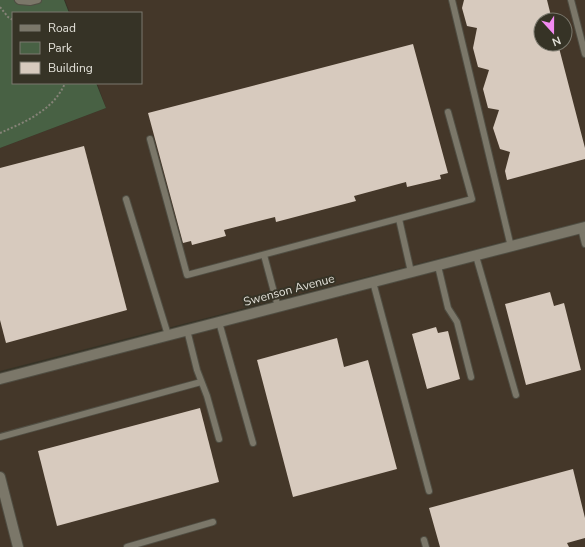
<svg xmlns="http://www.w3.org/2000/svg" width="585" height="547" viewBox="0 0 585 547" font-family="'Nunito Sans',sans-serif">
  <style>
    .industrial { fill: #443729; fill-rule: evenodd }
    .green { fill: #486144 }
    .building { fill: #d7cabe }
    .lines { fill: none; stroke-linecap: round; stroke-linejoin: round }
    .service-casing { stroke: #504e43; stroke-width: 8 }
    .minor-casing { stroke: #504e43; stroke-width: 12 }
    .path { stroke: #868378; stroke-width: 2; stroke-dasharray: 2 2; stroke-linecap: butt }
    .service { stroke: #7b7769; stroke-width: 6 }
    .minor { stroke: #7b7769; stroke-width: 10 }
    .labels { text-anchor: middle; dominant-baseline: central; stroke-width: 4; stroke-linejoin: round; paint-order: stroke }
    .street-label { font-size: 12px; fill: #e3e1d9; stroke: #363326 }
  </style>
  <rect width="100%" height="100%" fill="#363326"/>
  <g class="industrial">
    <path d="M65 0H585V221L0 371V148L106 108 97 83H141V13H70ZM541 20H565V44H541Z"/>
    <path d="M585 233V547H0V384Z"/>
  </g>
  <path class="green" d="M0 0H64L69 13H13V83H96L106 108 0 148Z"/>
  <g class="building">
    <path d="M464 0H547L552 20H541V44H558L585 148V159L507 180 505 171 510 152 500 149 493 128 499 110 488 108 483 89 489 70 478 67 473 48 477 28 467 26 462 8Z"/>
    <path d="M413 44 448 173 440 175 441 179 407 187 406 182 354 196 356 201 276 222 275 217 224 230 226 236 192 245 191 241 183 243 148 113Z"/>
    <path d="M84 146 127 310 6 343 0 320V168Z"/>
    <path d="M550 292 554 306 564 303 581 370 526 385 505 304Z"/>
    <path d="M436 327 438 333 448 331 460 379 427 389 412 334Z"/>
    <path d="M337 338 344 367 368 360 397 469 293 497 257 360Z"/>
    <path d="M200 408 219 482 57 526 38 451Z"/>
    <path d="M573 469 585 518V538L567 543 569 547H440L429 508Z"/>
  </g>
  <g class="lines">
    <defs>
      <g id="service">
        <path d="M18 0 19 1 30 2 38 0"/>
        <path d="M452 0 511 247"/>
        <path d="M571 0 585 54"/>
        <path d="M150 139 187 275 472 199 448 112"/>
        <path d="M126 199 168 335"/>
        <path d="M399 219 411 272"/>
        <path d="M581 228 585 244"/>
        <path d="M264 255 278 307"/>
        <path d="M476 256 516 395"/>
        <path d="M438 266 448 308 457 322 471 377"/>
        <path d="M373 282 429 491"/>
        <path d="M219 322 253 443"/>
        <path d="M187 330 197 370 207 396 219 439"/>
        <path d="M0 437 201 382"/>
        <path d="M424 540 426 547"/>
        <path d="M127 547 213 522"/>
      </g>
      <g id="minor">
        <path d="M0 379 585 227"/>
        <path d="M0 477 18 547"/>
      </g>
    </defs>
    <use href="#service" class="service-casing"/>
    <use href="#minor" class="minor-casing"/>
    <g class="path">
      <path d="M0 7 8 17 13 20"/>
      <path d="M0 133C25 122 54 110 65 83"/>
    </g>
    <use href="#service" class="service"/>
    <use href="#minor" class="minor"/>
  </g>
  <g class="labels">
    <g class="street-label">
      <text transform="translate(289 290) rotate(-15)">Swenson Avenue</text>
    </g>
  </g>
  <rect x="12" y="12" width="130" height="72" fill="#363326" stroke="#7b796e"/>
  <rect x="20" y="25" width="20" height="6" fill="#7b7769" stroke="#7b796e"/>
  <text x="48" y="32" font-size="12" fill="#e3e1d9">Road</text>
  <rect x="20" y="42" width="20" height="12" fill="#486144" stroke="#7b796e"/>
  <text x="48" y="52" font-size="12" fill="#e3e1d9">Park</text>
  <rect x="20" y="62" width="20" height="12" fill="#d7cabe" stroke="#7b796e"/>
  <text x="48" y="72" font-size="12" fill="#e3e1d9">Building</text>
  <g transform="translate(553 32) rotate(159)"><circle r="19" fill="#363326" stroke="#7b796e"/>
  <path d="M0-3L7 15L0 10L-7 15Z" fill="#f38af2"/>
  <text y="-6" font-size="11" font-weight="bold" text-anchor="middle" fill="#e3e1d9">N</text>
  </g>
</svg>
